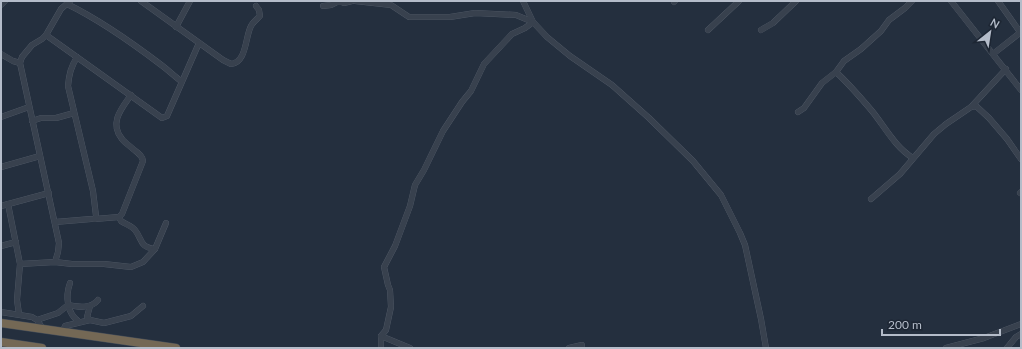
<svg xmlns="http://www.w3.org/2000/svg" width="1022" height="349" viewBox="0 0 1022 349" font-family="Lato,sans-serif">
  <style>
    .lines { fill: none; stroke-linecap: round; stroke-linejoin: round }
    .minor-casing { stroke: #565f6c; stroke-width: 6 }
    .highway-casing { stroke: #434c59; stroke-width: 9 }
    .minor { stroke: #38414e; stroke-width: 5.5 }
    .highway { stroke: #746855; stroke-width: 8 }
  </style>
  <rect width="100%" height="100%" fill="#242f3e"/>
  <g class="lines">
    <defs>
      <g id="minor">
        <path d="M141 1 223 60 231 64C247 62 245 37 251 26 253 22 257 19 260 16L259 10 256 6"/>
        <path d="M355 1 391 5 409 17H450L475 13 516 15 533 22"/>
        <path d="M523 1 533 22 547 37 570 56 612 85 649 118 693 161 721 195 740 233 745 245 761 319 766 348"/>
        <path d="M951 1 1021 90"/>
        <path d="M998 1 1020 32"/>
        <path d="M674 2 675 1"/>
        <path d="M67 4C100 20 131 42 160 64 167 69 174 76 181 81"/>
        <path d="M1 5 5 1"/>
        <path d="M323 6 331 5 339 1 344 3 352 1"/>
        <path d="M176 27 190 1"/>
        <path d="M708 30 739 1"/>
        <path d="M761 30 773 23 796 1"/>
        <path d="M46 35 162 118 167 116 199 43"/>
        <path d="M1 54 13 61 20 63"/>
        <path d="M993 54 1021 32"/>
        <path d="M836 72C849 84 861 98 872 111 885 127 895 147 913 158"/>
        <path d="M971 107 976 106 989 118 1007 139 1021 159"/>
        <path d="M798 112 804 108 822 83 836 72 844 61 861 49 881 31 889 20 905 8 912 1"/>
        <path d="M1 117 29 107"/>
        <path d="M32 121 41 118H56L74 113"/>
        <path d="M1 167 40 156"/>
        <path d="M1020 193 1021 192"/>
        <path d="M871 199 900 174 934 134 946 124 971 107 1006 69"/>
        <path d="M8 204 20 264 17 300 19 314"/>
        <path d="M1 206 49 193"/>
        <path d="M119 217 121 221C125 224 132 226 135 230 143 240 139 247 155 249"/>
        <path d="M95 219 119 217 122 214 143 161C142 155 138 153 133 149 130 146 125 143 122 139 109 123 121 109 131 95"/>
        <path d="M55 222 91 219H95L96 216 93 191 68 86C69 74 71 67 77 57"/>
        <path d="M1 246 16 242"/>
        <path d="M55 262 58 252 59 243 20 63 22 57 32 45 42 39 46 35 61 9 70 1"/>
        <path d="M20 264 55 262 72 264H104L131 267 143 262 155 249 166 223"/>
        <path d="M70 283C65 297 67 313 79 322"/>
        <path d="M90 306 87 317 90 320"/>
        <path d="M1 312 32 317 37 320 43 329"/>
        <path d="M37 320 58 313 68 305C78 307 91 309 98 300"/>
        <path d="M63 331 65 326 90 320 104 323 131 316 143 306"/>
        <path d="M381 336 410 348"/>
        <path d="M381 346V336L386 330 391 307 390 290 388 285 384 267 395 246 410 206 415 185 424 170 443 131 462 102 471 91 484 64 512 34 525 28 533 22"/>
        <path d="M569 348 582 345"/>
        <path d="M946 348 984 338 1021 324"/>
        <path d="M1007 348 1016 337 1021 334"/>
      </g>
      <g id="highway">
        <path d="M1 323 176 348"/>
        <path d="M1 342 42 348"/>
      </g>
    </defs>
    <use href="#minor" class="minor-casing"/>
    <use href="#highway" class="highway-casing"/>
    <use href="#minor" class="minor"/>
    <use href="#highway" class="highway"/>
  </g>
  <rect width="1022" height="349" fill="none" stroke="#b4bcc9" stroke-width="4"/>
  <g transform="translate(990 32) rotate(30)" stroke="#1d2633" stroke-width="3" paint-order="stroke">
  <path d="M0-3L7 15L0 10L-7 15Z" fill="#b4bcc9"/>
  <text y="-6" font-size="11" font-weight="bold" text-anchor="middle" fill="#b4bcc9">N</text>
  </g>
  <path d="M882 329v6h118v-6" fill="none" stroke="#b4bcc9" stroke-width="2"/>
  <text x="888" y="329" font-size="12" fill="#b4bcc9" stroke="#1d2633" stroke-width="3" paint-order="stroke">200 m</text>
</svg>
